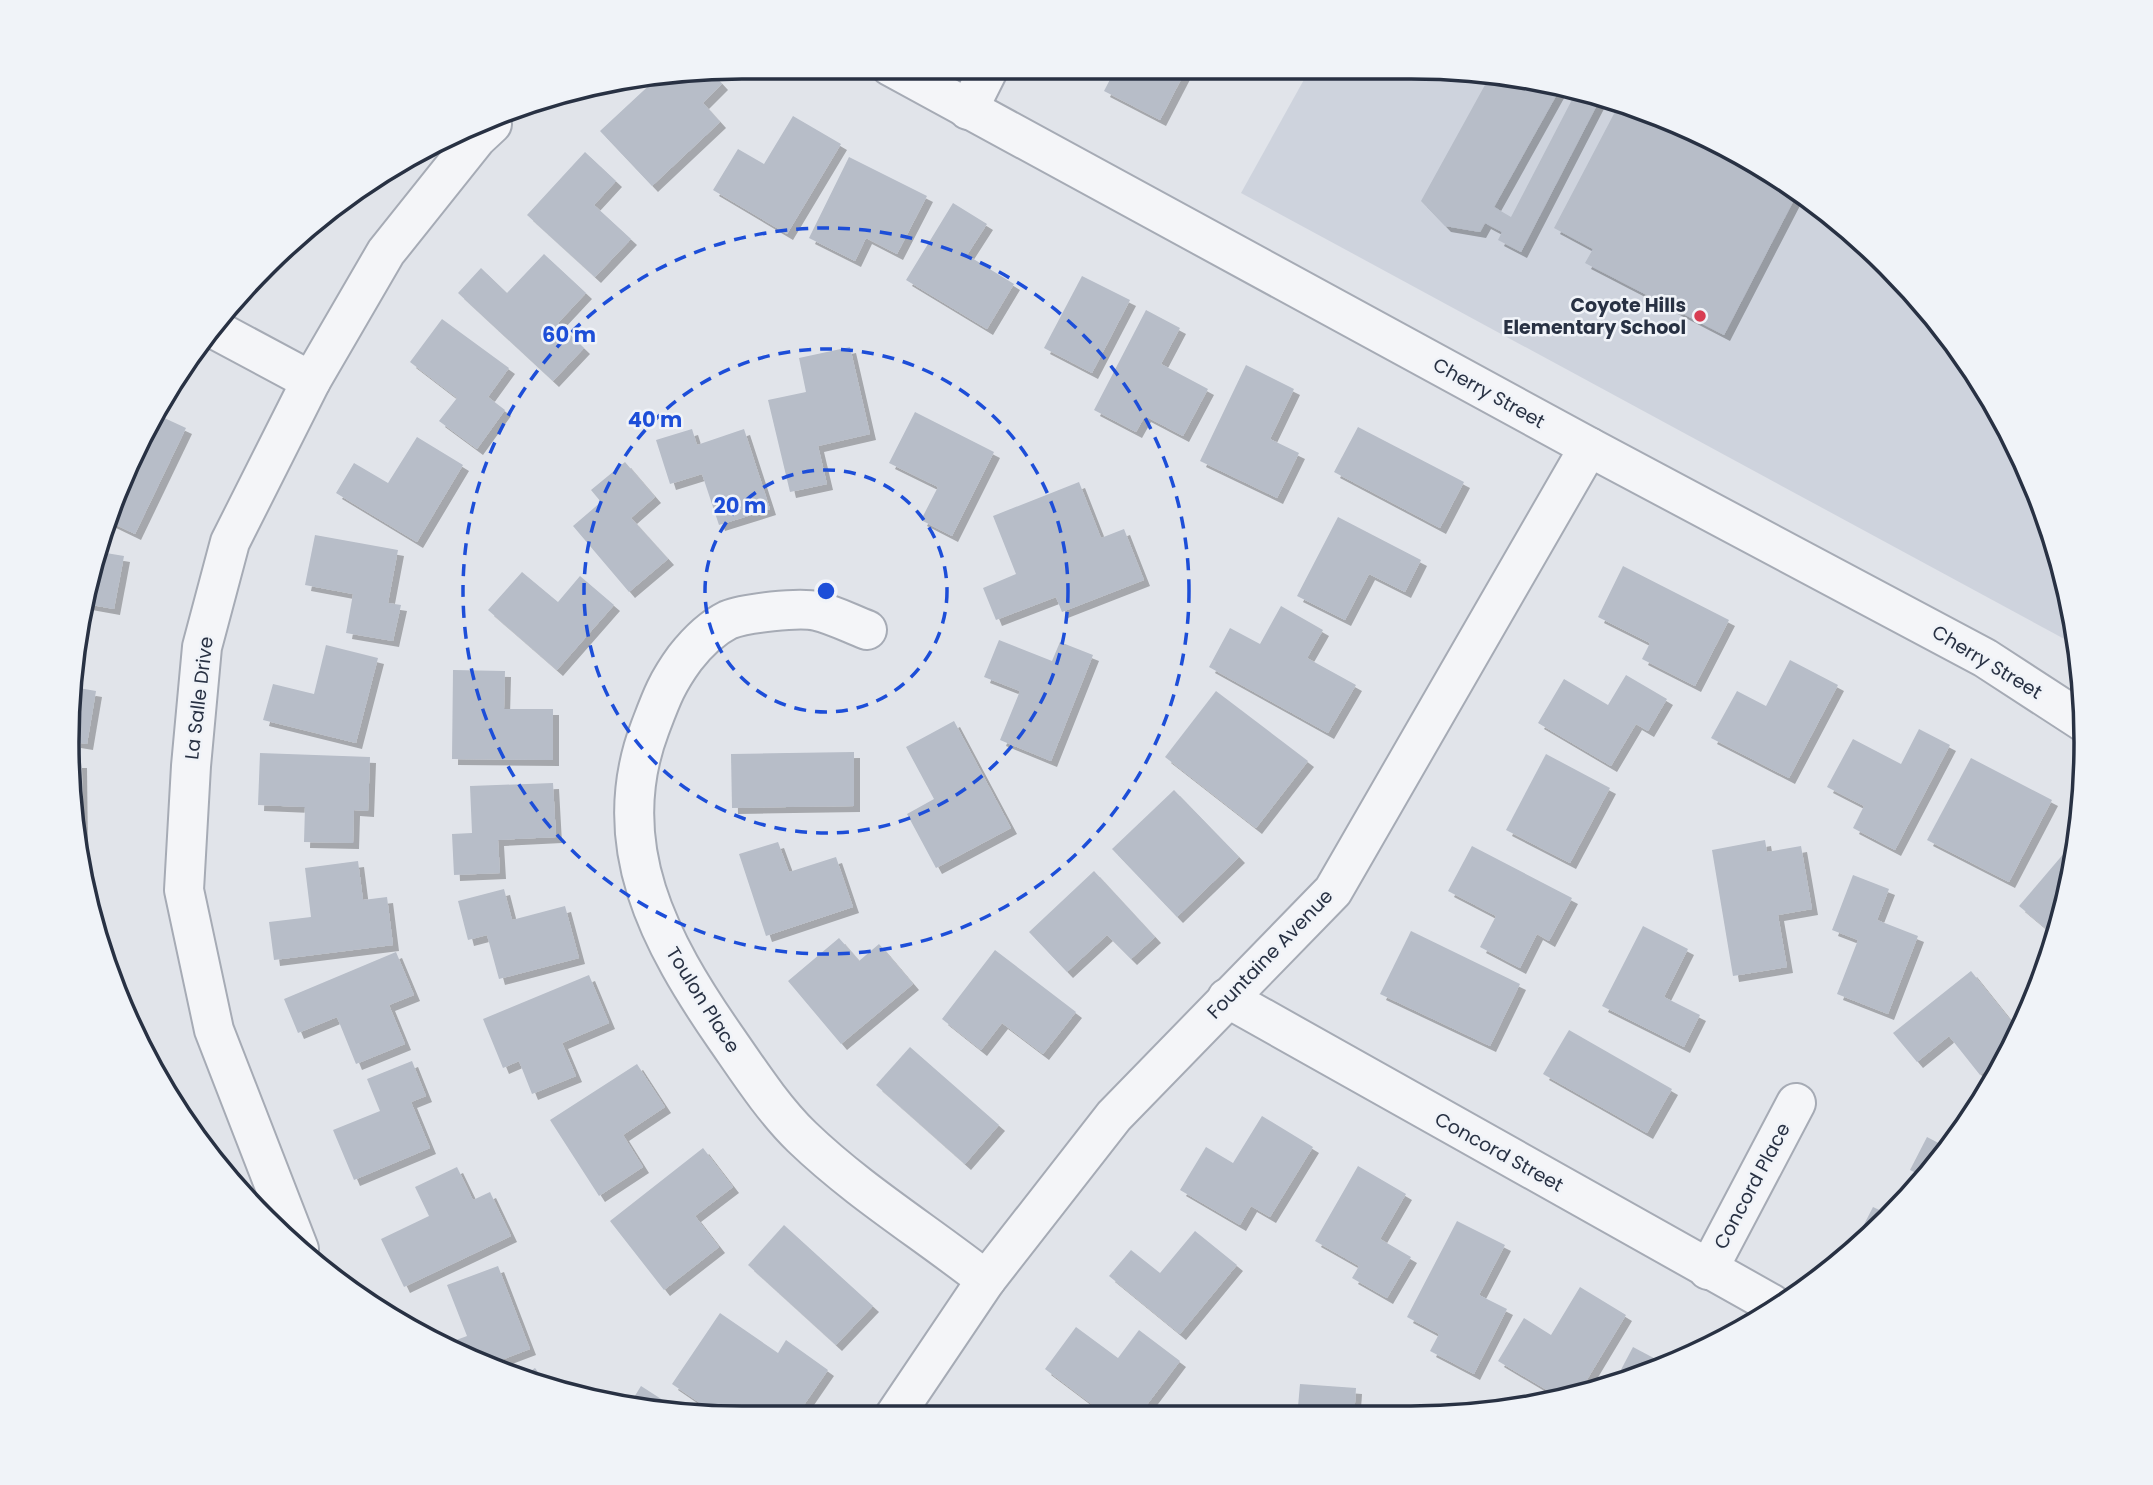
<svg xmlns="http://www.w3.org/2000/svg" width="2153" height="1485" viewBox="0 0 2153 1485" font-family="Poppins,sans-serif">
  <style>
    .built { fill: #ced3dd }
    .building { fill: #b7bdc8; filter: url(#shadow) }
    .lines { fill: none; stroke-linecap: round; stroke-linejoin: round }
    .minor-casing { stroke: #a6abb5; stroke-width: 42 }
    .minor { stroke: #f4f5f8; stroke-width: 38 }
    .ring { fill: none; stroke: #1d4ed8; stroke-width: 3.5; stroke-dasharray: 12 9 }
    .poi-dot { fill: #d83d52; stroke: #f0f3f8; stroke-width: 2.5 }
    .labels { text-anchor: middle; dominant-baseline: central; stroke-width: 5; stroke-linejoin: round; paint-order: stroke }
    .poi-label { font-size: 19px; font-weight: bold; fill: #283143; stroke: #f0f3f8; text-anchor: end }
    .street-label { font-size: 19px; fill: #283143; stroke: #f0f3f8 }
    .rim { fill: none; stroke: #283143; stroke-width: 3.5 }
    .centre { fill: #1d4ed8; stroke: #f0f3f8; stroke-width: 3.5 }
    .ring-label { font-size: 21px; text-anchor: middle; font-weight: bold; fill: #1d4ed8; stroke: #f0f3f8; stroke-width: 5; stroke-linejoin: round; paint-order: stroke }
  </style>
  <defs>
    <filter id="shadow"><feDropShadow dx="6" dy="6" stdDeviation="0" flood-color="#0004"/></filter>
  </defs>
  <rect width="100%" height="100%" fill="#e1e4ea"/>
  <path class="built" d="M1311 67H1411L1542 79 1748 157 1889 265 1973 367 2035 484 2074 611 2075 629 2068 641 1241 193Z"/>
  <g class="building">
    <path d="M1117 66H1188L1160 120 1104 91Z"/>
    <path d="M710 71 722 84 703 103 720 122 652 186 600 131 657 78Z"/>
    <path d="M1491 74 1542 79 1561 87 1494 207 1511 217 1576 92 1599 101 1521 252 1498 240 1502 232 1485 223 1480 232 1445 226 1421 201Z"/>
    <path d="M1617 108 1748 157 1797 194 1724 335 1585 263 1593 249 1554 228Z"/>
    <path d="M793 116 841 144 787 234 713 190 738 149 764 164Z"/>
    <path d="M585 152 616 181 594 205 631 239 595 277 527 215Z"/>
    <path d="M849 157 927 196 897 254 866 238 855 261 809 238Z"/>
    <path d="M953 203 987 224 967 255 1014 284 987 329 906 280Z"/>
    <path d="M544 254 586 293 558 323 584 348 553 381 458 293 481 268 507 293Z"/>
    <path d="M1082 276 1130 300 1092 373 1044 348Z"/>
    <path d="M1146 310 1180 328 1161 364 1208 389 1183 436 1145 416 1136 432 1094 410Z"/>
    <path d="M442 319 509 368 488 397 505 410 477 449 439 421 457 398 410 362Z"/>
    <path d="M850 347 870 434 818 446 827 484 790 492 768 400 806 392 799 358Z"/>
    <path d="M1246 365 1294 389 1270 439 1299 453 1277 498 1200 461Z"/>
    <path d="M915 412 994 452 952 536 921 520 938 487 889 463Z"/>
    <path d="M160 416 186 428 135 534 108 521 118 483Z"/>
    <path d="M1358 427 1464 482 1440 528 1334 472Z"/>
    <path d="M692 429 697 445 744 429 770 509 719 525 702 474 670 484 656 440Z"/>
    <path d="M417 437 463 465 417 542 336 493 354 463 388 483Z"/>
    <path d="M625 462 655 497 631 518 668 559 629 592 573 526 601 502 591 490Z"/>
    <path d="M1079 482 1101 538 1124 529 1144 580 1062 612 1056 597 996 620 983 588 1016 574 993 516Z"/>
    <path d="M1338 517 1421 560 1405 592 1369 574 1345 620 1297 596Z"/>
    <path d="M315 535 398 550 388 603 401 605 393 641 346 633 353 594 305 585Z"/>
    <path d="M100 552 124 556 114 609 86 604Z"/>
    <path d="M1623 566 1729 620 1695 686 1642 659 1650 643 1598 617Z"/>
    <path d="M522 572 558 602 580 576 614 605 557 670 488 610Z"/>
    <path d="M1281 606 1323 630 1307 658 1356 685 1328 733 1209 667 1230 628 1260 644Z"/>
    <path d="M999 640 1052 661 1060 642 1093 655 1051 761 1000 740 1020 691 984 677Z"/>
    <path d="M326 645 378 658 356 743 263 720 273 684 314 694Z"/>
    <path d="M1790 660 1838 685 1789 778 1711 738 1737 691 1766 706Z"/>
    <path d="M453 670 505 671 504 709H553V760L452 759Z"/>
    <path d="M1626 675 1667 699 1648 731 1636 724 1611 766 1538 723 1564 679 1608 705Z"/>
    <path d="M73 687 96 691 87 744 75 742Z"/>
    <path d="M1216 691 1308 761 1256 828 1165 757Z"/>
    <path d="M954 721 1011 828 936 868 907 814 934 799 906 747Z"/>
    <path d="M1919 729 1950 745 1895 850 1853 828 1864 806 1827 787 1853 739 1901 764Z"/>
    <path d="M854 752V806L732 808 731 754Z"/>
    <path d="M260 753 370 757 368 811 354 810 353 843 304 842 305 807 258 805Z"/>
    <path d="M1546 754 1610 788 1570 863 1506 830Z"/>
    <path d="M1971 758 2052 800 2009 882 1927 840Z"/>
    <path d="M76 762H81L82 844H78Z"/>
    <path d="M553 783 556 837 498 840 500 873 454 875 452 834 472 833 470 786Z"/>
    <path d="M1174 790 1239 857 1177 917 1112 849Z"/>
    <path d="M2077 838 2073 875 2055 936 2019 906Z"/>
    <path d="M1765 840 1767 852 1801 846 1812 909 1778 915 1787 967 1733 976 1712 850Z"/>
    <path d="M778 842 789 872 836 857 853 907 766 936 739 854Z"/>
    <path d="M1472 846 1572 898 1549 941 1537 934 1520 968 1480 947 1496 916 1448 891Z"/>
    <path d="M358 861 363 900 387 897 393 945 274 960 269 922 311 917 305 868Z"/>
    <path d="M1094 871 1155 937 1131 959 1107 935 1067 972 1029 932Z"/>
    <path d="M1853 875 1889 889 1877 920 1918 936 1888 1014 1837 994 1858 940 1832 930Z"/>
    <path d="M504 889 512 920 565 906 579 958 499 979 487 935 468 940 458 901Z"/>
    <path d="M1643 926 1688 949 1664 997 1700 1015 1684 1047 1602 1006Z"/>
    <path d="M1411 931 1520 984 1490 1046 1380 994Z"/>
    <path d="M839 938 859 961 879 944 913 984 841 1044 788 981Z"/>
    <path d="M995 950 1076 1012 1043 1054 1002 1023 981 1050 942 1019Z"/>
    <path d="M396 952 414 995 389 1005 405 1044 356 1064 337 1017 298 1033 284 999Z"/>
    <path d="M1971 971 2019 1031 2000 1067 1996 1062 1980 1075 1949 1036 1917 1062 1893 1033Z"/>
    <path d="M589 975 609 1023 562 1043 576 1076 532 1094 519 1061 503 1068 483 1019Z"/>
    <path d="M1569 1030 1672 1089 1647 1133 1543 1074Z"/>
    <path d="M910 1047 999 1125 965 1164 876 1085Z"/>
    <path d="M412 1061 426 1096 411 1102 430 1148 354 1180 333 1130 380 1111 367 1079Z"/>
    <path d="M637 1064 665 1107 623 1135 643 1167 599 1196 550 1120Z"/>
    <path d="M1262 1116 1313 1147 1270 1217 1251 1206 1240 1225 1180 1190 1206 1147 1233 1163Z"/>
    <path d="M1927 1137 1948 1148 1924 1177 1910 1170Z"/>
    <path d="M703 1148 733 1187 695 1216 719 1247 664 1290 610 1221Z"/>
    <path d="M1358 1166 1406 1194 1380 1239 1411 1257 1387 1298 1352 1278 1359 1266 1315 1241Z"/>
    <path d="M457 1167 473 1200 490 1192 511 1236 404 1287 381 1239 429 1216 415 1187Z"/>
    <path d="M1873 1207 1892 1216 1853 1246Z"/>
    <path d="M1457 1221 1505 1245 1479 1295 1507 1309 1474 1374 1430 1351 1439 1334 1407 1317Z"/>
    <path d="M784 1225 873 1306 836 1345 748 1265Z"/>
    <path d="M1195 1231 1237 1265 1180 1334 1109 1276 1131 1250 1160 1273Z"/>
    <path d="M498 1266 530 1349 483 1367 443 1345 467 1336 447 1285Z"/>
    <path d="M1580 1287 1626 1315 1579 1393 1562 1399 1498 1361 1524 1318 1551 1335Z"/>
    <path d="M720 1313 778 1353 786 1340 828 1370 795 1418 719 1416 672 1384Z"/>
    <path d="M1076 1327 1118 1358 1139 1330 1180 1361 1137 1418H1110L1045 1369Z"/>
    <path d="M1633 1347 1665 1364 1615 1381Z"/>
    <path d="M1689 1348 1698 1353 1683 1358Z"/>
    <path d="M535 1368 549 1387 521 1378Z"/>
    <path d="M1300 1384 1356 1388 1354 1418H1297Z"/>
    <path d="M641 1386 683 1413 628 1407Z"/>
    <path d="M1062 1410 1075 1418H1057Z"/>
  </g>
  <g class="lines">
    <defs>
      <g id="minor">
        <path d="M890 66 1589 447 1985 658 2085 723"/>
        <path d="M968 110 990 66"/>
        <path d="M214 329 311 381"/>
        <path d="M867 630C851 624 834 615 817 611 799 607 745 613 728 620 712 628 696 644 685 658 666 684 661 699 650 728 606 844 660 943 725 1037 748 1070 773 1109 802 1137 858 1191 925 1232 986 1280"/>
        <path d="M1227 998 1772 1304"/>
        <path d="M299 1249 214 1030 184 890 191 766 202 647 230 542 311 381 386 252 477 138 492 124"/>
        <path d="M1708 1270 1796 1103"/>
        <path d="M893 1418 986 1280 1114 1116 1333 891 1589 447"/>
      </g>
    </defs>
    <use href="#minor" class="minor-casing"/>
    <use href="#minor" class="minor"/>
  </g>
  <g class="ring">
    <circle cx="826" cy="591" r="121"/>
    <circle cx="826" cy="591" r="242"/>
    <circle cx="826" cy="591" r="363"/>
  </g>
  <circle class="poi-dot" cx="1700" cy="316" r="7"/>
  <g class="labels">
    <g class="poi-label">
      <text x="1686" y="305">Coyote Hills<tspan x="1686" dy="22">Elementary School</tspan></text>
    </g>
    <g class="street-label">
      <text transform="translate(1489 393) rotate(29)">Cherry Street</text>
      <text transform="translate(1987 662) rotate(31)">Cherry Street</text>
      <text transform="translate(199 698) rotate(-83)">La Salle Drive</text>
      <text transform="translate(1270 954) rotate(-46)">Fountaine Avenue</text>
      <text transform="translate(703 1000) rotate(58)">Toulon Place</text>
      <text transform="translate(1499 1152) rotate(29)">Concord Street</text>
      <text transform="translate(1752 1186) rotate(-62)">Concord Place</text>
    </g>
  </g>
  <path d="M0 0H2153V1485H0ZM742 79H1411A663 663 0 0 1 2074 742V743A663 663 0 0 1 1411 1406H742A663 663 0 0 1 79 743V742A663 663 0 0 1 742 79Z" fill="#f0f3f8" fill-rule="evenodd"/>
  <path class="rim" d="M742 79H1411A663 663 0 0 1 2074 742V743A663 663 0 0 1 1411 1406H742A663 663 0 0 1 79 743V742A663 663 0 0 1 742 79Z"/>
  <circle cx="826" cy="591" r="10" class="centre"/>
  <g class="ring-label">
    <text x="569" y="342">60 m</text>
    <text x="655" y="427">40 m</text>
    <text x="740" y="513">20 m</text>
  </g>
</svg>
